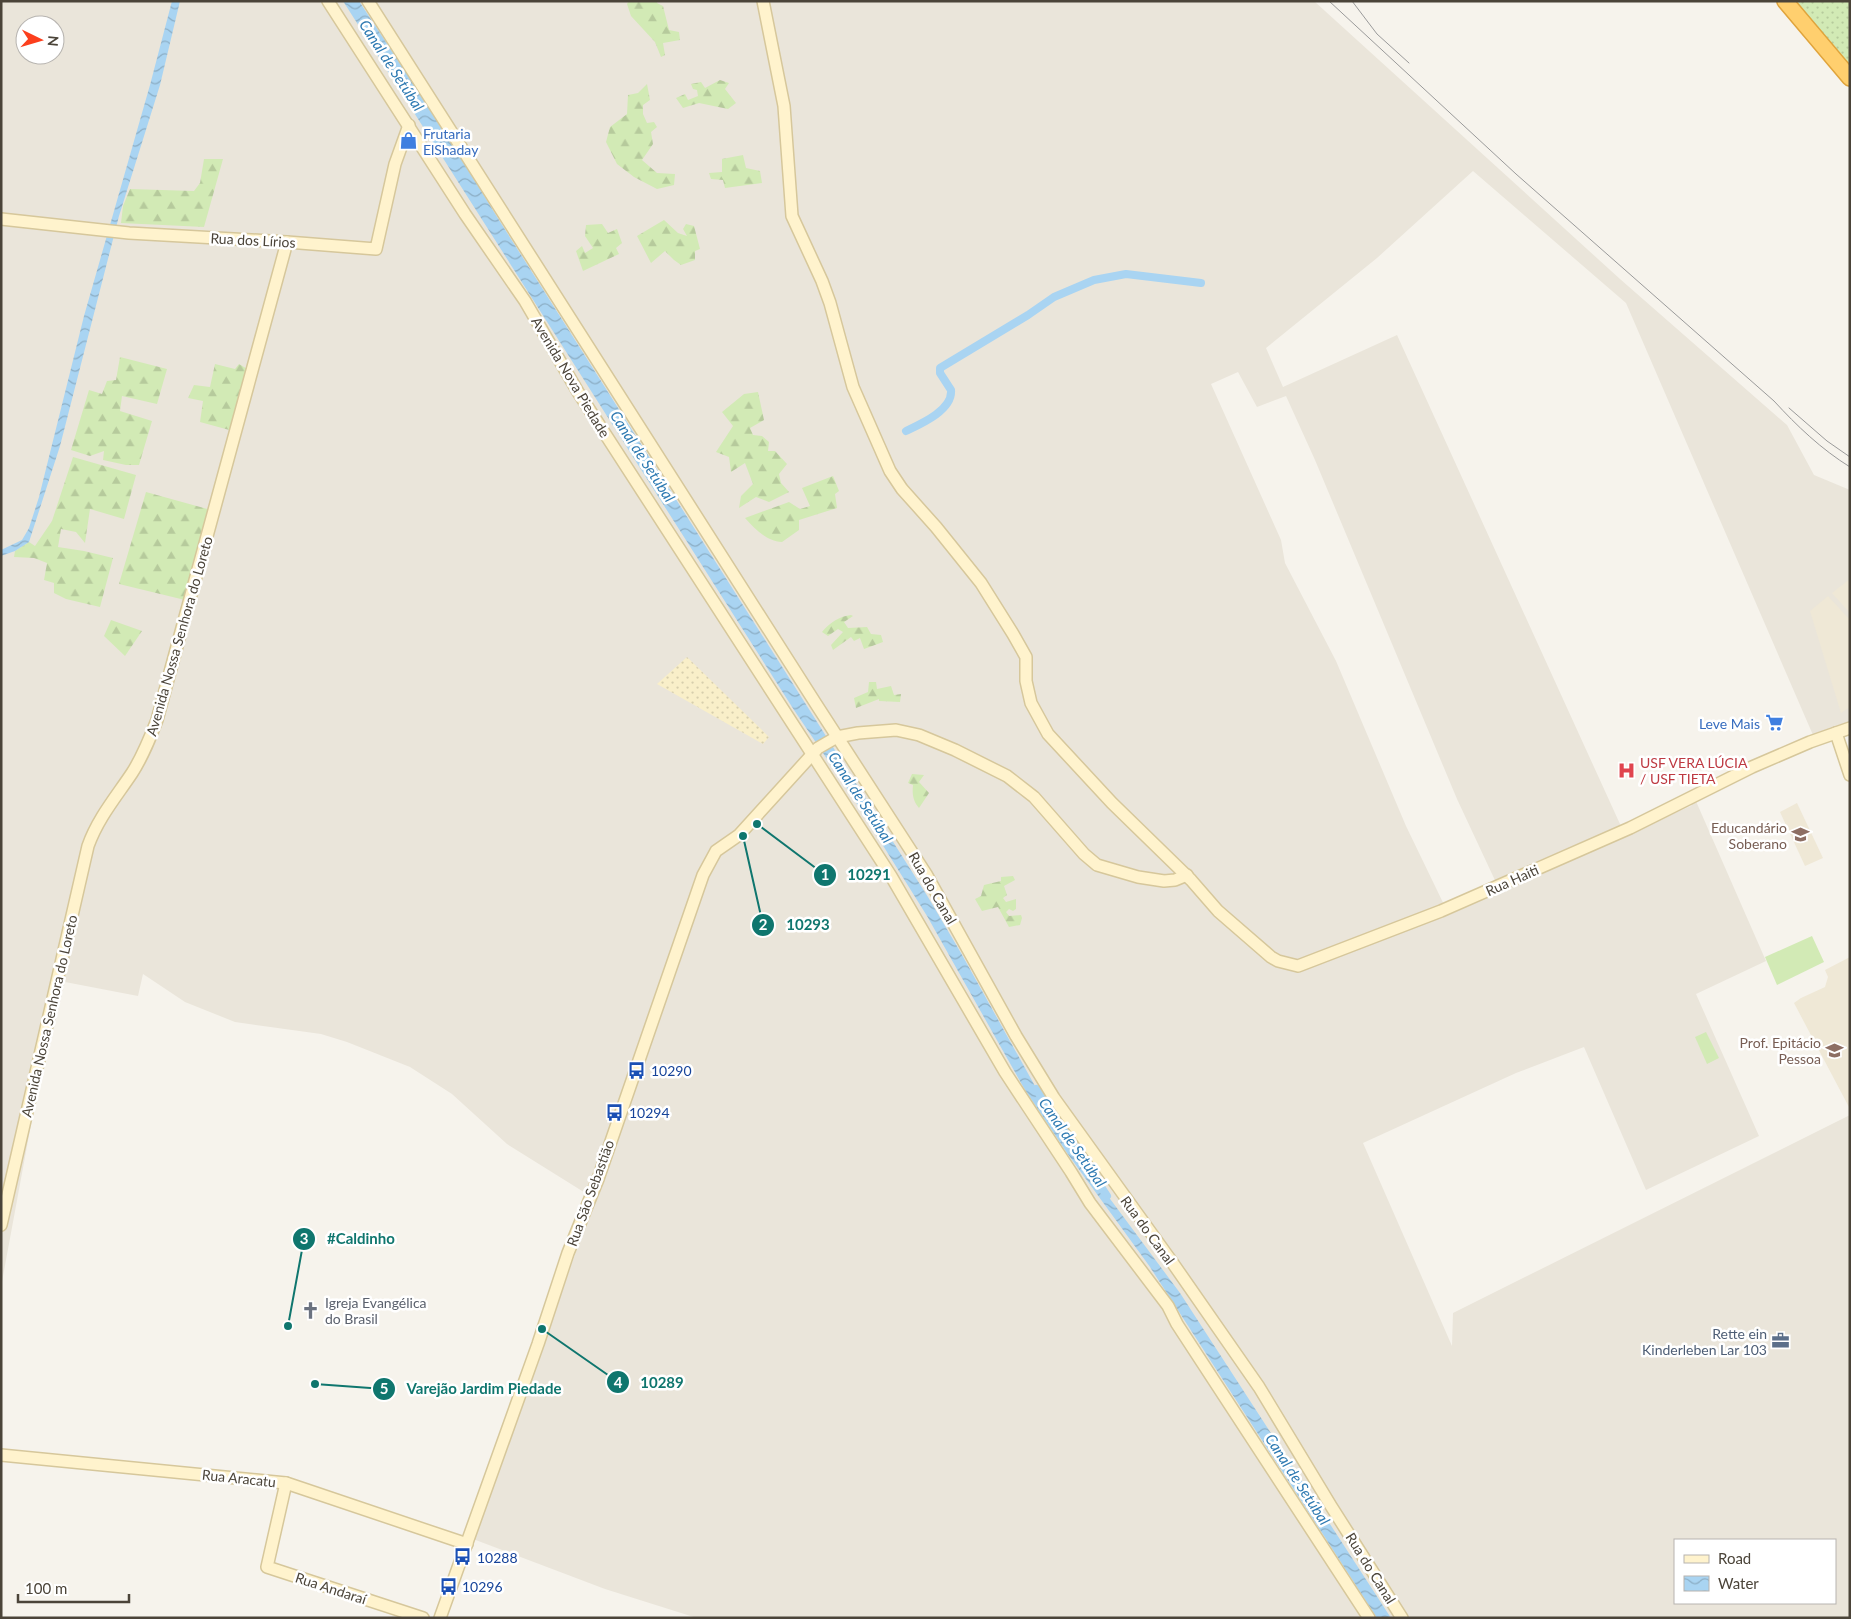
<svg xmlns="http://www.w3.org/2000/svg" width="1851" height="1619" viewBox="0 0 1851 1619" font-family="Lato,sans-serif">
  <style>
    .residential { fill: #eae5da; fill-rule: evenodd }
    .education { fill: #efe8d6 }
    .forest { fill: url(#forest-firs) }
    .sand { fill: url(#sand-dots) }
    .park { fill: url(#park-dots) }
    .pitch { fill: #d2eab5 }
    .water { fill: url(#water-waves) }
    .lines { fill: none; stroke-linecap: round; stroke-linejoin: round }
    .canal { stroke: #a9d4f2; stroke-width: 8 }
    .secondary-casing { stroke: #d6c79b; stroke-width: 14 }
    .highway-casing { stroke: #e0a43c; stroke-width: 18 }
    .secondary { stroke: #fff3cd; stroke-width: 11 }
    .highway { stroke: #ffcf6e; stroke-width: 15 }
    .tram { stroke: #9a9a9a; stroke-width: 1 }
    .labels { text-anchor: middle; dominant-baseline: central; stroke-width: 5; stroke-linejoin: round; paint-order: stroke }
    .shop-label { font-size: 14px; fill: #366cbe; stroke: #fff; text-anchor: start }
    .street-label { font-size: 14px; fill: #4b4439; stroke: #fff }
    .health-label { font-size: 14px; fill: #be3a42; stroke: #fff; text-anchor: start }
    .education-label { font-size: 14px; fill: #785e54; stroke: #fff; text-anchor: end }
    .transit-label { font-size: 14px; fill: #164399; stroke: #fff; text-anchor: start }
    .worship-label { font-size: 14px; fill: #5b616d; stroke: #fff; text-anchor: start }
    .service-label { font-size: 14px; fill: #4e5e75; stroke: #fff; text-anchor: end }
    .water-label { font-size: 15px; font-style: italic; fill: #2e7ab2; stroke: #fff }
    .leader { fill: none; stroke: #0f766e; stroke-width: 2 }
    .callout-dot { fill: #0f766e; stroke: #fff; stroke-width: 2 }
    .mark-label { font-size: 15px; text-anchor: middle; font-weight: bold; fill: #fff }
    .callout-label { font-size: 15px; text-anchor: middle; font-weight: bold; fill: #0f766e; stroke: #fff; stroke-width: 5; stroke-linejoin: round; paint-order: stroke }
  </style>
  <defs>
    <pattern id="forest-firs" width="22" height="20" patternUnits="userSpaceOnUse" patternTransform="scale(1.25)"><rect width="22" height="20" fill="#d2eab5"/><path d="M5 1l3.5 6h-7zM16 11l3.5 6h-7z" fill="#b6ca9c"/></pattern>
    <pattern id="sand-dots" width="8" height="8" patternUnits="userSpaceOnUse" patternTransform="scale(1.25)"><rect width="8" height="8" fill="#f9efc9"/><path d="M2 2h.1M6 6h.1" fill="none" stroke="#d7cead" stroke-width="1.8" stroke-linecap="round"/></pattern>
    <pattern id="park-dots" width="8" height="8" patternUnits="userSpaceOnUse" patternTransform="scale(1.25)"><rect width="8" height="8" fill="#d2eab5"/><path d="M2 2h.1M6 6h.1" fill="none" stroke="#b6ca9c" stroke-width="1.8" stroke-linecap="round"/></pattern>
    <pattern id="water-waves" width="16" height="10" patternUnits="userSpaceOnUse" patternTransform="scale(1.25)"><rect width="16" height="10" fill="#a9d4f2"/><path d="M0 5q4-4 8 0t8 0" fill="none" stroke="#8caec5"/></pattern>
  </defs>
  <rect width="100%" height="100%" fill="#f6f3ec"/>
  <path class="residential" d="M1 1H1314L1620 279 1787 425 1814 475 1850 490V735L1837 741 1816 742 1626 303 1473 171 1377 258 1266 348 1283 387 1397 335 1625 835 1691 806 1695 799 1766 961 1696 994 1759 1136 1646 1190 1584 1047 1516 1073 1363 1143 1452 1346 1453 1313 1850 1115V1618H697L605 1589 473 1539 595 1199 507 1144 452 1094 410 1067 347 1042 321 1034 235 1022 185 1002 143 974 138 996 65 982 32 1119 1 1287ZM25 25H55V55H25ZM1238 372 1257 407 1286 396 1315 460 1457 799 1500 891 1449 915 1406 826 1336 661 1285 563 1281 540 1211 384ZM1675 1540H1835V1603H1675Z"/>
  <g class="education">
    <path d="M1850 579V613L1832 593Z"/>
    <path d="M1828 596 1850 620V707L1841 713 1810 611Z"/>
    <path d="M1797 803 1823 858 1805 866 1780 812Z"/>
    <path d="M1850 957V1109L1794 1003 1801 998 1825 987 1828 977 1825 970Z"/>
  </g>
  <g class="forest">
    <path d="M629 1H657V3L663 6 669 30 679 32 680 40 663 43 665 55 661 57 655 42 631 16 627 4Z"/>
    <path d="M720 80 729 83 725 89 736 103 728 109 699 103 683 108 676 98 685 94 688 100 698 96 697 90 693 89 691 84 701 82 705 88Z"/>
    <path d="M647 84 650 100 643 105V114L647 123 654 122 657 127 651 132 653 144 642 160 657 173 675 174 674 185 657 189 634 177 617 164 606 142 610 127 627 114 628 95 638 93Z"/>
    <path d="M743 155 746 168 760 171 762 183 725 188 723 180 711 179 709 173 722 172V159Z"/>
    <path d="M204 159H223L204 227 121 223 123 206 130 189 194 191 200 183Z"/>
    <path d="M664 220 678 233 687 236 683 229 686 224 694 226 700 249 695 251V260L681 265 674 260 665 251 651 263 637 236Z"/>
    <path d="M602 224 608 233 617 229 622 243 616 248 619 254 583 271 576 251 582 246 585 253 593 248 585 236 586 225Z"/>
    <path d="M120 357 167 369 157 404 122 396 120 411 152 421 139 465H126L103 460 104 451 90 456 71 450 89 390 102 394 107 381 116 380Z"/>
    <path d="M215 364 235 369 239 364 249 370 233 431 200 422 203 401 188 398 194 385 210 387Z"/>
    <path d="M758 392 764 420 750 428 753 435 762 436 769 442 768 451H775L787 464 779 474 781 483 789 492 769 502 756 497 739 508 741 496 753 484 745 463 731 472 729 457 716 452 733 426 722 412 744 394Z"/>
    <path d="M73 457 136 475 124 519 90 509 85 543 76 532 61 529 58 547 84 551 113 558 100 607 66 599 54 593V583L44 580 47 563 34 558 14 557 15 551 29 542 35 546 52 521Z"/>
    <path d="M833 476 839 491 835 494 837 508 799 520V530L782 542C766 541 755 529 745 518L789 502 800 509 810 506 802 488Z"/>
    <path d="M146 492 211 510 185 600 119 584Z"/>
    <path d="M851 615 853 616 844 622 848 628 867 627 871 634 881 635 883 642 864 649 860 638 854 641 851 637 833 650 831 645 843 632 838 629 828 636 822 632C829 623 840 616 851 615Z"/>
    <path d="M111 620 142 631 125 656 104 636Z"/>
    <path d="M869 682H876L877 689 891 686 894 695 901 694 900 702 879 701V699L856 708 854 698 868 692Z"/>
    <path d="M912 774 924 775 919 782 929 793 919 808C913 801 912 794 913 785L908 783Z"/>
    <path d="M1013 876 1015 880 1004 886 1007 895 1003 898 1006 902 1016 899V909L1013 911 1009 909 1006 912 1009 916 1021 915 1022 918 1020 925 1009 927 998 907 982 911 975 899 981 896 984 885 1001 881V877Z"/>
  </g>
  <path class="sand" d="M687 657 769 737 763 744 657 684Z"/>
  <path class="park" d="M1793 1H1850V67Z"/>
  <g class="pitch">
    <path d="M1812 936 1824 962 1777 985 1765 957Z"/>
    <path d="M1706 1032 1719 1058 1707 1064 1695 1037Z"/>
  </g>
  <g class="water">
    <path d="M172 1H180L160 85 119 216 60 446 29 542 15 551 1 556V550L22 540 29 528 39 497 84 316 150 85Z"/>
    <path d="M343 1H359L447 135 499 220 928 897 961 953 1040 1095 1102 1188 1180 1293 1391 1618H1377L1150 1267 1067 1153 1025 1090 927 916 852 796 794 710Z"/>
  </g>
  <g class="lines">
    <g class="canal">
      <path d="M906 431C921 424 953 410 951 390L940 373V368L1028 315 1054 297 1094 280 1126 274 1201 283"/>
      <path d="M1036 1089 1107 1196"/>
    </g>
    <defs>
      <g id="secondary">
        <path d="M328 1 465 214 525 301 578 392 891 876 1005 1072 1071 1172 1090 1203 1168 1306 1177 1324 1369 1618"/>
        <path d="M368 1 816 704 926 874 1016 1036 1054 1098 1172 1262 1259 1387 1331 1506 1402 1618"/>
        <path d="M763 1 784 106 792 216 822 281 830 303 853 387 890 471 902 489 936 527 981 583 1013 634 1026 657V681L1031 703 1048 734 1112 803 1191 880 1218 911 1271 957 1278 961 1298 966 1441 911 1630 828 1752 767 1810 742 1850 728"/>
        <path d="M1 219 129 233 287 242 376 249 395 164 409 125"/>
        <path d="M1836 733 1850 775"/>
        <path d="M1 1225 88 846C98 818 116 797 132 773 143 756 150 738 157 720L287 242"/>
        <path d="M1 1455 286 1483 467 1544"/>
        <path d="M286 1483 267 1567 423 1618"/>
        <path d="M440 1618 538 1344 568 1253 598 1179 703 875 716 851 739 835 818 748 837 737 858 733 896 730 919 735 955 750 1007 776 1034 797 1084 854 1097 865 1138 877 1164 881 1175 880 1187 875"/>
      </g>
      <path id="highway" d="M1785 1 1850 78"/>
    </defs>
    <use href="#secondary" class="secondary-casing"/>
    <use href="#highway" class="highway-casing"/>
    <use href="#secondary" class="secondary"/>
    <use href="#highway" class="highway"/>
    <g class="tram">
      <path d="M1329 1 1516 174 1774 401C1797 426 1821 449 1850 467"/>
      <path d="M1352 1 1377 34 1409 63"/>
      <path d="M1789 408 1827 441 1850 457"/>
    </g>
  </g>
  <defs>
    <symbol id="shop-bare" viewBox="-9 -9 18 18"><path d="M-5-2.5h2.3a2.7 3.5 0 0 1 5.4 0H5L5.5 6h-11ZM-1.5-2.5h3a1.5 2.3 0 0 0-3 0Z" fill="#3f7fe0" stroke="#fff" stroke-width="2.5" paint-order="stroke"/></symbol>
    <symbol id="supermarket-bare" viewBox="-9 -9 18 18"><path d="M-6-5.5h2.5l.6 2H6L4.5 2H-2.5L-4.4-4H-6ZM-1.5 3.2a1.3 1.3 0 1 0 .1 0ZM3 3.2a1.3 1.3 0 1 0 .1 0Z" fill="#3f7fe0" stroke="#fff" stroke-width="2.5" paint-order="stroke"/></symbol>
    <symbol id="hospital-bare" viewBox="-9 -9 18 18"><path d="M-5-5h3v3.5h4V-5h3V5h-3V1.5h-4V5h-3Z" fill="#e0444e" stroke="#fff" stroke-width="2.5" paint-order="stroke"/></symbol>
    <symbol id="school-bare" viewBox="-9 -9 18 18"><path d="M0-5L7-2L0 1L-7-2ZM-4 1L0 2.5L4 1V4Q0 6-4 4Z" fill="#8d6e63" stroke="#fff" stroke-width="2.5" paint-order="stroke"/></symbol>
    <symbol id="bus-bare" viewBox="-9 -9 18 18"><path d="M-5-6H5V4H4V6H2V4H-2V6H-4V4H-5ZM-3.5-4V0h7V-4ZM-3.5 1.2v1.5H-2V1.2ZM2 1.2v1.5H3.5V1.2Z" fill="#1a4fb4" stroke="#fff" stroke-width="2.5" paint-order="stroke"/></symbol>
    <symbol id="church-bare" viewBox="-9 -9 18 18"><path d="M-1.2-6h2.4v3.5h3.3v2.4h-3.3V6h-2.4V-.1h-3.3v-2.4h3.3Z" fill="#6b7280" stroke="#fff" stroke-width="2.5" paint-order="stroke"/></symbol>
    <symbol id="office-bare" viewBox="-9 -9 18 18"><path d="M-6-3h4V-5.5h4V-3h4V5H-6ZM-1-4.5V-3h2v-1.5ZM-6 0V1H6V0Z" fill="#5c6f8a" stroke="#fff" stroke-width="2.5" paint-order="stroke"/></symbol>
  </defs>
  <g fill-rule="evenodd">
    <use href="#shop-bare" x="396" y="128" width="25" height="25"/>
    <use href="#supermarket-bare" x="1762" y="710" width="25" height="25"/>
    <use href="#hospital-bare" x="1614" y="758" width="25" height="25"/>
    <use href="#school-bare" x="1788" y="822" width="25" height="25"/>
    <use href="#school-bare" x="1822" y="1038" width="25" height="25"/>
    <use href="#bus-bare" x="624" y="1058" width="25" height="25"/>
    <use href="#bus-bare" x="602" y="1100" width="25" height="25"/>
    <use href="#church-bare" x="298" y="1298" width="25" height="25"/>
    <use href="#office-bare" x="1768" y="1328" width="25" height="25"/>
    <use href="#bus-bare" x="450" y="1544" width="25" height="25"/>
    <use href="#bus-bare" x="436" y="1574" width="25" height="25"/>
  </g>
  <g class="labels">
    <g class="shop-label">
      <text x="423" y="133">Frutaria<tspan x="423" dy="16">ElShaday</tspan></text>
      <text x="1760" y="723" text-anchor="end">Leve Mais</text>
    </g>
    <g class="street-label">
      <text transform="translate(253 240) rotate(3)">Rua dos Lírios</text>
      <text transform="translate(571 377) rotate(59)">Avenida Nova Piedade</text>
      <text transform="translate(179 636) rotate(-74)">Avenida Nossa Senhora do Loreto</text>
      <text transform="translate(1512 880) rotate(-24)">Rua Haiti</text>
      <text transform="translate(933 888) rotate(60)">Rua do Canal</text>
      <text transform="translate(49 1016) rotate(-77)">Avenida Nossa Senhora do Loreto</text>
      <text transform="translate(590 1193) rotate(-70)">Rua São Sebastião</text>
      <text transform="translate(1148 1230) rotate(54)">Rua do Canal</text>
      <text transform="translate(239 1478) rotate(6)">Rua Aracatu</text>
      <text transform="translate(1371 1568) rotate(58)">Rua do Canal</text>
      <text transform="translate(331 1588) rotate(18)">Rua Andaraí</text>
    </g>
    <g class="health-label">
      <text x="1640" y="762">USF VERA LÚCIA<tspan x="1640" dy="16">/ USF TIETA</tspan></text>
    </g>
    <g class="education-label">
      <text x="1787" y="827">Educandário<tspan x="1787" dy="16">Soberano</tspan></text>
      <text x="1821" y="1042">Prof. Epitácio<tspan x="1821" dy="16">Pessoa</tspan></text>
    </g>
    <g class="transit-label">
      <text x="651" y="1070">10290</text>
      <text x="629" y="1112">10294</text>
      <text x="477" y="1557">10288</text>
      <text x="462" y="1586">10296</text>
    </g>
    <g class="worship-label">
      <text x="325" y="1302">Igreja Evangélica<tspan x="325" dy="16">do Brasil</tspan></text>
    </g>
    <g class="service-label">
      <text x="1767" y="1333">Rette ein<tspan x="1767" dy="16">Kinderleben Lar 103</tspan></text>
    </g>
    <g class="water-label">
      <text transform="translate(392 65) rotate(57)">Canal de Setúbal</text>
      <text transform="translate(643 456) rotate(57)">Canal de Setúbal</text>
      <text transform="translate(861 797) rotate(57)">Canal de Setúbal</text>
      <text transform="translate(1073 1142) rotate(55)">Canal de Setúbal</text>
      <text transform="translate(1298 1479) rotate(57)">Canal de Setúbal</text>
    </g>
  </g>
  <path class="leader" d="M757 824L825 875M743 836L763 925M288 1326L304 1239M542 1329L618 1382M315 1384L384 1389"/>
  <g class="callout-dot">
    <circle cx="757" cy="824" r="5"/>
    <circle cx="743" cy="836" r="5"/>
    <circle cx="288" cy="1326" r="5"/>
    <circle cx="542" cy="1329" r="5"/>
    <circle cx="315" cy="1384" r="5"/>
    <circle cx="825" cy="875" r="12"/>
    <circle cx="763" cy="925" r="12"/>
    <circle cx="304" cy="1239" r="12"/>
    <circle cx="618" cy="1382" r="12"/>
    <circle cx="384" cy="1389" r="12"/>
  </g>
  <g class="mark-label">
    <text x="825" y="880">1</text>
    <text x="763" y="930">2</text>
    <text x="304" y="1244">3</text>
    <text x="618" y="1388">4</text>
    <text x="384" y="1394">5</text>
  </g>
  <g class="callout-label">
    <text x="869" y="880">10291</text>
    <text x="808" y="930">10293</text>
    <text x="361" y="1244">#Caldinho</text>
    <text x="662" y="1388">10289</text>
    <text x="484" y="1394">Varejão Jardim Piedade</text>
  </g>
  <rect width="1851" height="1619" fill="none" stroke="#4b4439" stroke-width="5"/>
  <rect x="1674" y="1539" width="162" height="65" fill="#ffffff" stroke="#b7b4b0"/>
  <rect x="1684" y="1555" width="25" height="8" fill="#fff3cd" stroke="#b7b4b0"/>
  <text x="1718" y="1564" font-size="15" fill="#4b4439">Road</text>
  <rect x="1684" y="1576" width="25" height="15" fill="url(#water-waves)" stroke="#b7b4b0"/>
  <text x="1718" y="1589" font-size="15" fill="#4b4439">Water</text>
  <g transform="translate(40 40) rotate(95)"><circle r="24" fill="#ffffff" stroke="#b7b4b0"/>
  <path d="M0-4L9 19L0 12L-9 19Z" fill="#fc3f1d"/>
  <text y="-8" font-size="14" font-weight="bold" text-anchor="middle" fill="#4b4439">N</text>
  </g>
  <path d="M18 1594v8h111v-8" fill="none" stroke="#4b4439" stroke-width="2.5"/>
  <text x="25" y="1594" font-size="15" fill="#4b4439" stroke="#ffffff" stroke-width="4" paint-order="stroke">100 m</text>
</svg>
